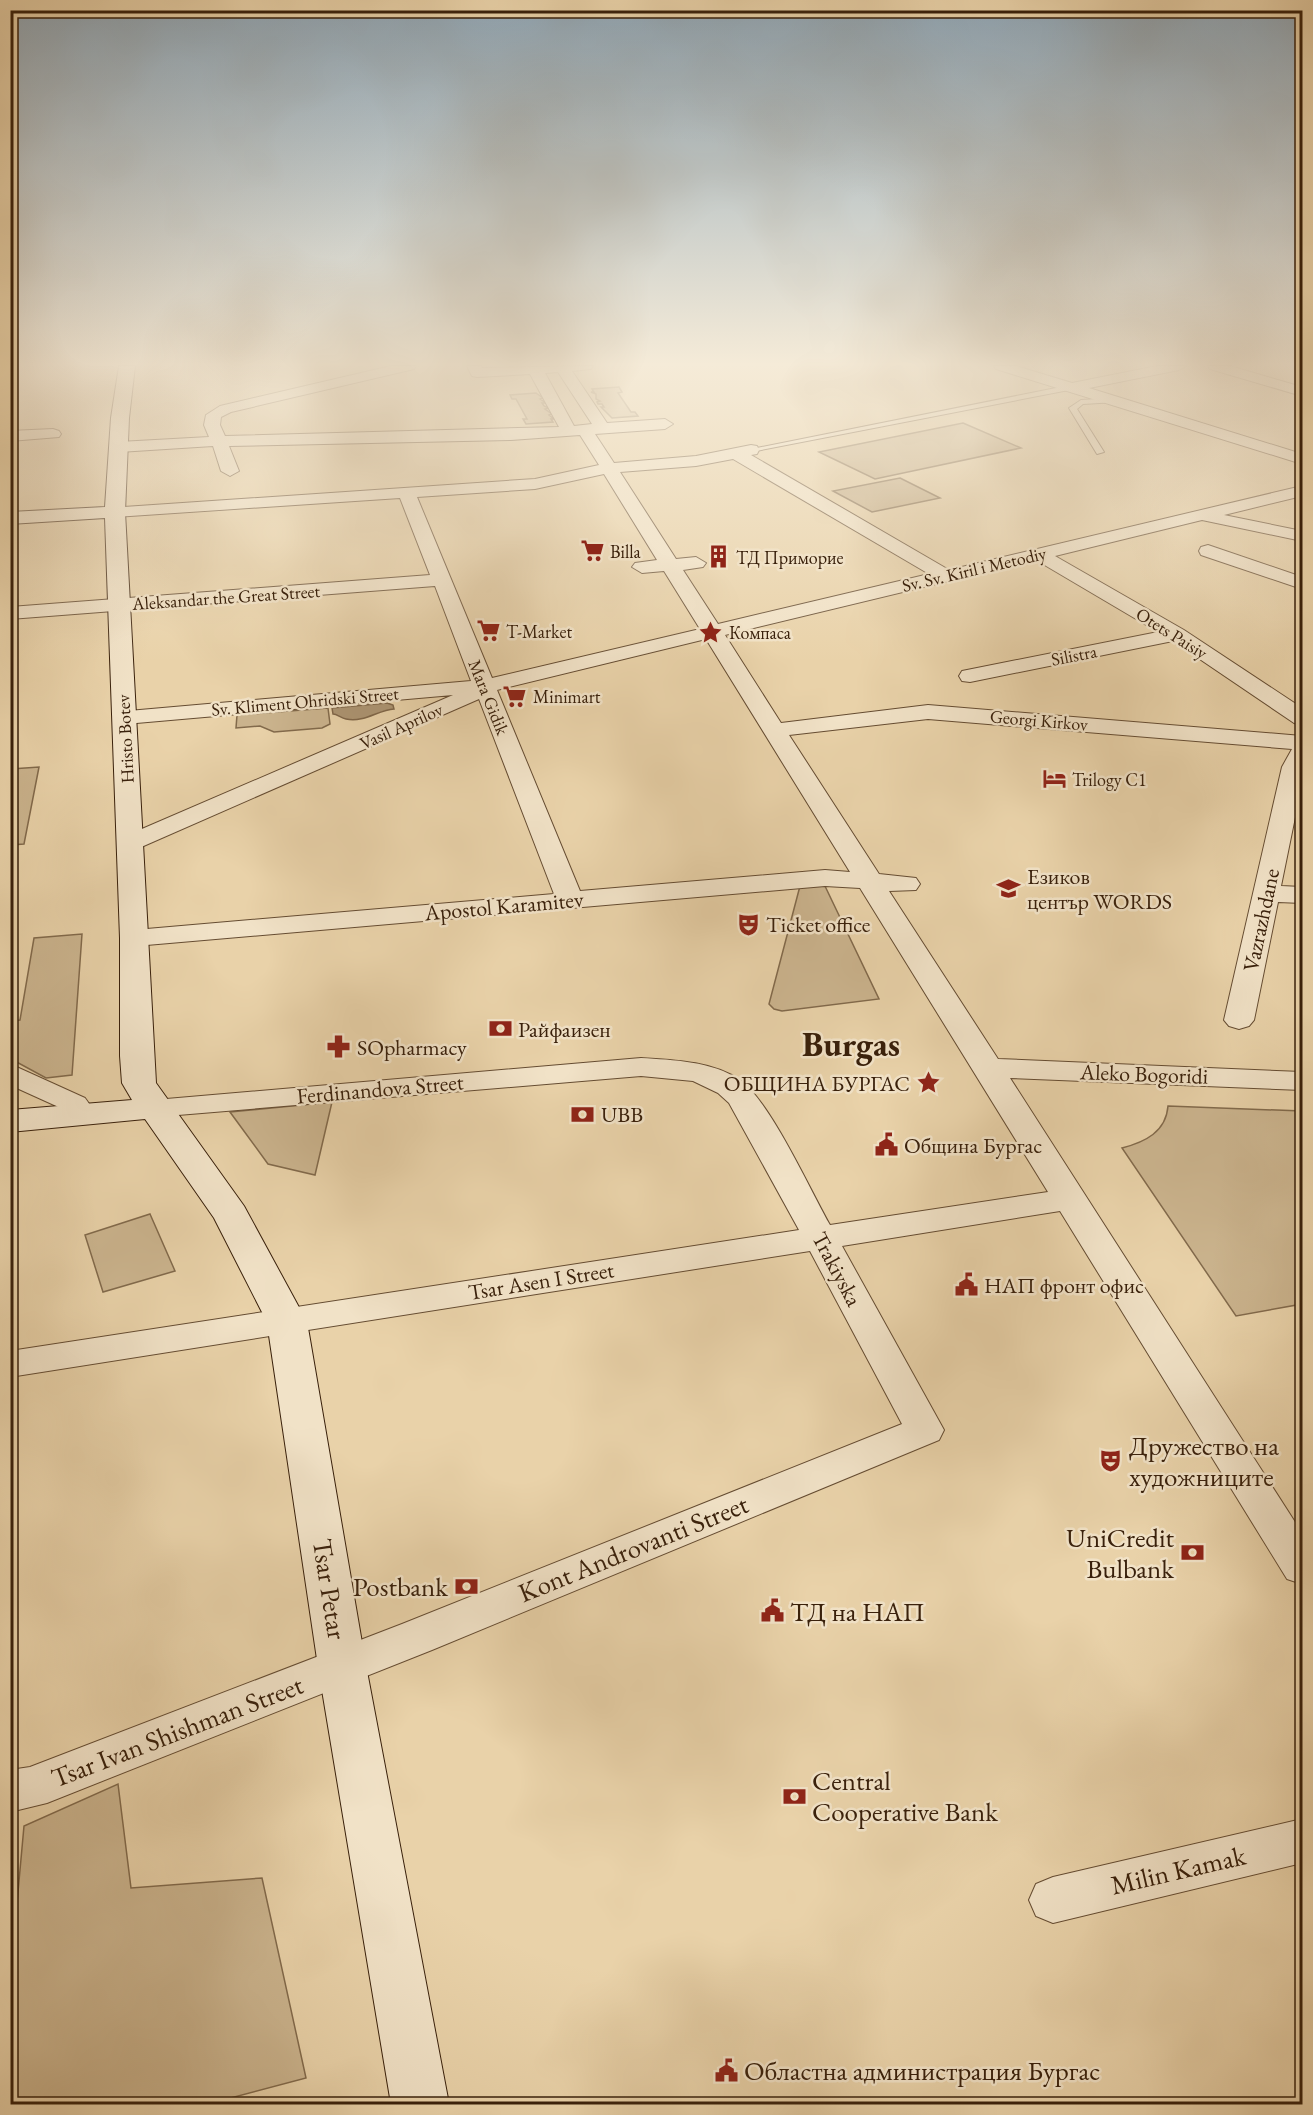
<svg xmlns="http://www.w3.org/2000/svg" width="1313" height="2115" viewBox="0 0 1313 2115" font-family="'EB Garamond',serif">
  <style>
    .green { fill: #cbb48e; stroke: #826a4c; stroke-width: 1.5 }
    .water { fill: #ad9573; stroke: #7f6649; stroke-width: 1.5 }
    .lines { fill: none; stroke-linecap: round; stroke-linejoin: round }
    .lane-casing { stroke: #654c32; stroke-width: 2 }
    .street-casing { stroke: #654c32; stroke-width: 2 }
    .secondary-casing { stroke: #39200b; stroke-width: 2 }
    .lane { fill: #f1e2c7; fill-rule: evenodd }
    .street { fill: #f1e2c7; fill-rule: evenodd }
    .secondary { fill: #f1e2c7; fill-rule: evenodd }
    .labels { text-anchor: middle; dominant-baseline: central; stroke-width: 5; stroke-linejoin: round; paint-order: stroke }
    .far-poi-label { font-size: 18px; fill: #39200b; stroke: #f1e2c7; text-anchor: start }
    .far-street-label { font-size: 18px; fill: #39200b; stroke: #f1e2c7 }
    .poi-label { font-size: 22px; fill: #39200b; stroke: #f1e2c7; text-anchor: start }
    .street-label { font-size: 22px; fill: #39200b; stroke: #f1e2c7 }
    .near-poi-label { font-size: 27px; fill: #39200b; stroke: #f1e2c7; text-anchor: start }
    .near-street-label { font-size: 27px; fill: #39200b; stroke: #f1e2c7 }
    .town-label { font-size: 34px; font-weight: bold; fill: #39200b; stroke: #f1e2c7 }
  </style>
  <rect width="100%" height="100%" fill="#e9d2a9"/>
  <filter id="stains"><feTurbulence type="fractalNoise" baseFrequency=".00333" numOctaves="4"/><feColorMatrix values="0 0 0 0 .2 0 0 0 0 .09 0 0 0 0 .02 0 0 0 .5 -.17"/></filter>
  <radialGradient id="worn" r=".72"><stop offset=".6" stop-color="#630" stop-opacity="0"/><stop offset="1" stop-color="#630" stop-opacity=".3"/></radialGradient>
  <g class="green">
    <path d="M619 387 622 392 618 393 631 412H635L638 416 612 418 601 407H604L602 404H598L597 402 600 401 596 399V394L591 392H594L592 389Z"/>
    <path d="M536 393 543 398 540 399 546 403H542L544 406 549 408 545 409 552 414 549 415 554 419H551L553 422 526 424 523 419H527L516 399H512L510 395Z"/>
    <path d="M963 423 1021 448 875 479 819 452Z"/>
    <path d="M900 478 940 498 872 512 833 491Z"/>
    <path d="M328 708 330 724 322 728 274 732 260 726 236 728 237 715Z"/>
    <path d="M39 767 24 844 11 845V769Z"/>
    <path d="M824 884 879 999 782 1011 774 1009 769 1004 800 886Z"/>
    <path d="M82 934 72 1075 46 1078 11 1059V1021L20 1020 34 938Z"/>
    <path d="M332 1102 315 1175 268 1164 230 1112Z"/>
    <path d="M1168 1106 1302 1111V1304L1236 1316 1122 1148C1145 1142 1166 1132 1168 1106Z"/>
    <path d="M150 1214 175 1271 103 1292 85 1235Z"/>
    <path d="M118 1784 131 1888 262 1878 306 2078 208 2104H11V1969L24 1826Z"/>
  </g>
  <path class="water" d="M387 703 393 705 394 709C378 710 364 723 346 719 341 718 337 714 333 714L332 708Z"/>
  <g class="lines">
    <defs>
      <g id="lane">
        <path d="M1071 385 1074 389 751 452 747 450Z"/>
        <path d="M1113 398 1116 402 1083 404 1077 409 1104 452 1097 454 1069 408 1081 400Z"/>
      </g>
      <g id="street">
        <path d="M391 366H416L414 369 231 412 221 417 220 425 225 436 559 427 530 374 477 377 472 376 467 366H481L482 368 593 366 591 369 572 371 607 423 665 419 673 424 665 429 595 434 614 463 696 456 751 445 757 446 759 450 757 454 751 455 949 570 1302 486V496L1224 515 1302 531V541L1202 520 1055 556 1184 630 1302 708V725L1294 723 1173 641 970 682 962 681 959 676 962 671 1158 632 1036 560 725 635 781 723 928 705 1302 736V783L1281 886 1302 887V903L1278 902 1254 1020 1249 1026 1239 1029 1229 1026 1224 1020 1282 767 1292 749 928 719 789 735 879 874 916 878 920 884 916 890 889 891 998 1059 1302 1072V1090L1010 1078 1302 1533V1584L1287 1579 1060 1211 842 1246 944 1430 939 1440 432 1650 47 1803 10 1812V1770L30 1767 402 1624 902 1424 810 1251 10 1377V1351L799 1230 729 1103 718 1093 693 1081 641 1076 154 1117 143 1115 138 1108 143 1101 641 1058C673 1060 712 1061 740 1080 770 1101 810 1190 830 1225L1048 1192 860 888 825 886 135 946 125 944 121 938 125 932 135 930 554 894 479 699 139 848 130 851 121 848 117 843 121 838 453 695 125 724 117 722 114 717 117 712 471 681 435 586 10 619V607L430 575 400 498 115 517 109 516 106 512 109 508 535 479 599 465 580 435 511 440 229 446 239 471 230 476 221 471 213 446 119 452 111 447 119 442 209 437 204 425 206 415 220 406ZM558 372 592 424 574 426 545 373ZM733 459 929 574 718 624 683 570 703 567 706 563 696 557 676 559 620 472 696 466ZM604 474 657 560 635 563 632 567 642 573 664 571 700 629 492 678 417 497 535 489ZM706 639 850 872 825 870 580 891 497 690Z"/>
        <path d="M994 366H1016L1072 383 1157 366H1186L1179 370 1089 388 1302 454V464L996 369Z"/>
        <path d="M1208 366H1230L1302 387V396L1210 369Z"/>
        <path d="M53 429 59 431 61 434 59 437 10 441V431Z"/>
        <path d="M1208 545 1302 577V589L1201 555 1199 551 1201 547Z"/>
        <path d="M10 1064 85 1098 90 1105 85 1112 74 1114 10 1085Z"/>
        <path d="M1302 1819V1863L1053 1923 1036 1916 1029 1900 1036 1884 1053 1877Z"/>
      </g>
      <path id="secondary" d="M119 366H135L129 418 125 512 156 1083 244 1206 307 1322 366 1666 449 2104H391L318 1666 267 1322 214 1218 145 1119 10 1132V1110L132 1100 122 1083 120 1056V938L105 518 10 524V512L105 507 111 418Z"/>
    </defs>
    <use href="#lane" class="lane-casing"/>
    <use href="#street" class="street-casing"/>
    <use href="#secondary" class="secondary-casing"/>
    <use href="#lane" class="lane"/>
    <use href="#street" class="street"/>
    <use href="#secondary" class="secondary"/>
  </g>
  <linearGradient id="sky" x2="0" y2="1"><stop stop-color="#90a8b9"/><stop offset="0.55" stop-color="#f5ebd8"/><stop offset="1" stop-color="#f5ebd8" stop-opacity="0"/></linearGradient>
  <rect width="1313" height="662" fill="url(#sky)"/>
  <defs>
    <symbol id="supermarket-bare" viewBox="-9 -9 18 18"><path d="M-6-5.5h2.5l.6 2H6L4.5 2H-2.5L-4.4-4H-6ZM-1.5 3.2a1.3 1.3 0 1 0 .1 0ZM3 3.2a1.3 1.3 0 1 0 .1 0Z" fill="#8f2418" stroke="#f1e2c7" stroke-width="2.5" paint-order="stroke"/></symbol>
    <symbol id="building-bare" viewBox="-9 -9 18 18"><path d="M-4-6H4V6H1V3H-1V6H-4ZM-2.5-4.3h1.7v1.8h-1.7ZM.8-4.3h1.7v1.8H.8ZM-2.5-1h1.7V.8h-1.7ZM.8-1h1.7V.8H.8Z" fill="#8f2418" stroke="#f1e2c7" stroke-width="2.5" paint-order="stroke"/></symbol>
    <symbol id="sight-bare" viewBox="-9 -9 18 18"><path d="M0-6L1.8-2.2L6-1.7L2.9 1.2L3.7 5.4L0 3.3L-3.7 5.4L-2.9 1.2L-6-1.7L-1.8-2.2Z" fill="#8f2418" stroke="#f1e2c7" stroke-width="2.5" paint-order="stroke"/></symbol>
    <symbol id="hotel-bare" viewBox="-9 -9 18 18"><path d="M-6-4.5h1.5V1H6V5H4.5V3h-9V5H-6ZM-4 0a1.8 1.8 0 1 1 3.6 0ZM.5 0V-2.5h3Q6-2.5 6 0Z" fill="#8f2418" stroke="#f1e2c7" stroke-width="2.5" paint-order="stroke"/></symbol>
    <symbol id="school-bare" viewBox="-9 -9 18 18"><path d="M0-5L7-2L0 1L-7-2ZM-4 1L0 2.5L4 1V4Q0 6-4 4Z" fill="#8f2418" stroke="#f1e2c7" stroke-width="2.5" paint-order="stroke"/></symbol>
    <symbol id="theatre-bare" viewBox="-9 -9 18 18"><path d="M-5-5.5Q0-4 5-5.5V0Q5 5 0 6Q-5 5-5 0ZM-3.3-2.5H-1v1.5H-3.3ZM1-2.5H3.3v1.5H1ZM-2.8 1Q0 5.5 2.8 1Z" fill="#8f2418" stroke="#f1e2c7" stroke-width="2.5" paint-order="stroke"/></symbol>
    <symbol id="bank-bare" viewBox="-9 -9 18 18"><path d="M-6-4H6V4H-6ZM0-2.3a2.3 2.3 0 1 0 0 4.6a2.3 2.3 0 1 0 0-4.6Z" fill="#8f2418" stroke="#f1e2c7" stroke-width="2.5" paint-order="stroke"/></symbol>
    <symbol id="pharmacy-bare" viewBox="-9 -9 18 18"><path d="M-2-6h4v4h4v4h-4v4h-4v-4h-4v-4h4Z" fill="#8f2418" stroke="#f1e2c7" stroke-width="2.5" paint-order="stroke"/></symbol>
    <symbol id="civic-bare" viewBox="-9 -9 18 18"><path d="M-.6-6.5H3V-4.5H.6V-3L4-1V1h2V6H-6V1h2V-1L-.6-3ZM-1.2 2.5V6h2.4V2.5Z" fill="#8f2418" stroke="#f1e2c7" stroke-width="2.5" paint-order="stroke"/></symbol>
  </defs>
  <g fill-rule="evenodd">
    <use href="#supermarket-bare" x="576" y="534" width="33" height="33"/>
    <use href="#building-bare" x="702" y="540" width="33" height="33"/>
    <use href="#supermarket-bare" x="472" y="614" width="33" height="33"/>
    <use href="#sight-bare" x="694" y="616" width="33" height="33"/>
    <use href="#supermarket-bare" x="498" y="680" width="33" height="33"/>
    <use href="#hotel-bare" x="1038" y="762" width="33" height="33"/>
    <use href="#school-bare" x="992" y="872" width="33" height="33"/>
    <use href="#theatre-bare" x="732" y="908" width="33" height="33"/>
    <use href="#bank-bare" x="484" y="1012" width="33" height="33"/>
    <use href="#pharmacy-bare" x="322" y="1030" width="33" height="33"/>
    <use href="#sight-bare" x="912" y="1066" width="33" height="33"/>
    <use href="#bank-bare" x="566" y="1098" width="33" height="33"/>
    <use href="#civic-bare" x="870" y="1128" width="33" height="33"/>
    <use href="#civic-bare" x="950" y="1268" width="33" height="33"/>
    <use href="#theatre-bare" x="1094" y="1444" width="33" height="33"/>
    <use href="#bank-bare" x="1176" y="1536" width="33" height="33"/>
    <use href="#bank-bare" x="450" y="1570" width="33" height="33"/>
    <use href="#civic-bare" x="756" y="1594" width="33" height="33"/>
    <use href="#bank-bare" x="778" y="1780" width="33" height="33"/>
    <use href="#civic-bare" x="710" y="2054" width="33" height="33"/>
  </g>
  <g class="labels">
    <g class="far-poi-label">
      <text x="610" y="551">Billa</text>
      <text x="736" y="557">ТД Приморие</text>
      <text x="506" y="631">T-Market</text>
      <text x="729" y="632">Компаса</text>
      <text x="533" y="696">Minimart</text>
      <text x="1072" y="779">Trilogy C1</text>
    </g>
    <g class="far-street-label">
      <text transform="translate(974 569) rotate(-13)">Sv. Sv. Kiril i Metodiy</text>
      <text transform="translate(226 597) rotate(-4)">Aleksandar the Great Street</text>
      <text transform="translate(1172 633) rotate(32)">Otets Paisiy</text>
      <text transform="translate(1074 655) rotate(-11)">Silistra</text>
      <text transform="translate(489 697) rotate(68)">Mara Gidik</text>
      <text transform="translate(305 701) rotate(-5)">Sv. Kliment Ohridski Street</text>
      <text transform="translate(1039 720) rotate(5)">Georgi Kirkov</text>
      <text transform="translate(401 726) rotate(-24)">Vasil Aprilov</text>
      <text transform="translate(125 739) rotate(-93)">Hristo Botev</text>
    </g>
    <g class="poi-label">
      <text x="1027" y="876">Езиков<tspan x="1027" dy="25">център WORDS</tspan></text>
      <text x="766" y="924">Ticket office</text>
      <text x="518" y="1029">Райфаизен</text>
      <text x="357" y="1047">SOpharmacy</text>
      <text x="910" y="1083" text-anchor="end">ОБЩИНА БУРГАС</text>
      <text x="601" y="1114">UBB</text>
      <text x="904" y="1145">Община Бургас</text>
      <text x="984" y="1285">НАП фронт офис</text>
    </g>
    <g class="street-label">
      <text transform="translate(504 906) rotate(-5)">Apostol Karamitev</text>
      <text transform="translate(1261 920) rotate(-78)">Vazrazhdane</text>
      <text transform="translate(1144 1074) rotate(2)">Aleko Bogoridi</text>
      <text transform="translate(380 1089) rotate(-5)">Ferdinandova Street</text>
      <text transform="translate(837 1269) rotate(62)">Trakiyska</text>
      <text transform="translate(541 1281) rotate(-9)">Tsar Asen I Street</text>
    </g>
    <g class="near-poi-label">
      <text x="1129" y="1445">Дружество на<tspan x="1129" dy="31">художниците</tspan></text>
      <text x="1174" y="1537" text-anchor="end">UniCredit<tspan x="1174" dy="31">Bulbank</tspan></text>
      <text x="448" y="1586" text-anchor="end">Postbank</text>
      <text x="790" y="1611">ТД на НАП</text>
      <text x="812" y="1780">Central<tspan x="812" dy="31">Cooperative Bank</tspan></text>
      <text x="744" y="2070">Областна администрация Бургас</text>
    </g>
    <g class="near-street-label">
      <text transform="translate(633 1548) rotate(-22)">Kont Androvanti Street</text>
      <text transform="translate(330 1589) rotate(81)">Tsar Petar</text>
      <text transform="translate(177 1731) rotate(-21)">Tsar Ivan Shishman Street</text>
      <text transform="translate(1178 1870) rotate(-13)">Milin Kamak</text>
    </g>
    <g class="town-label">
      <text x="851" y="1044">Burgas</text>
    </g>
  </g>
  <rect width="1313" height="2115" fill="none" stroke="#e9d2a9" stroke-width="36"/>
  <rect x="12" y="12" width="1289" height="2091" fill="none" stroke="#39200b" stroke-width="3"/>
  <rect x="18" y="18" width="1277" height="2079" fill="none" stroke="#39200b" stroke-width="1.5"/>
  <rect width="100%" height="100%" filter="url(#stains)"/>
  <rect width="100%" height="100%" fill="url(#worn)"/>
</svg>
